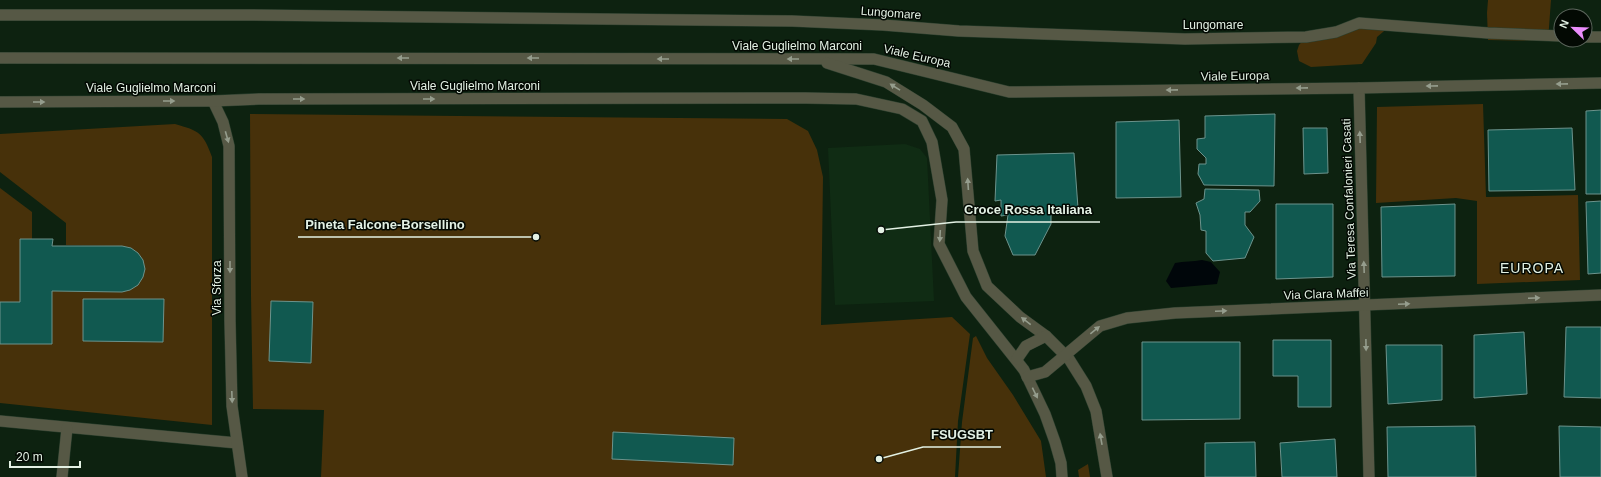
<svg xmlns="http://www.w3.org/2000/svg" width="1601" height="477" viewBox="0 0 1601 477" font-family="Helvetica,sans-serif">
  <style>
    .built { fill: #102c14 }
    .green { fill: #47310a; fill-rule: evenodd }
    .water { fill: #00060a }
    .building { fill: #115950; stroke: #6c938c }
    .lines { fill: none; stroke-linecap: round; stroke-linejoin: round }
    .pedestrian-casing { stroke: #2b3f2e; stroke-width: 12 }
    .minor-casing { stroke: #2b3f2e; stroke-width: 12 }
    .tertiary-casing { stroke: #2b3f2e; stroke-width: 12 }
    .pedestrian { stroke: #565845; stroke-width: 11 }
    .minor { stroke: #565845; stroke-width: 11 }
    .tertiary { stroke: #565845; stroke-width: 11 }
    .oneway { fill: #959d8d }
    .labels { text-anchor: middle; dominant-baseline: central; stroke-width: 3; stroke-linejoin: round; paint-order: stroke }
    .street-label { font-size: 12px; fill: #e3f1e4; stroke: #030903 }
    .quarter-label { font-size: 14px; letter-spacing: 1px; fill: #e3f1e4; stroke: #030903 }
    .leader { fill: none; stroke: #e3f1e4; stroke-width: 1.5 }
    .callout-dot { fill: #e3f1e4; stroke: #030903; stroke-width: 1.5 }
    .callout-label { font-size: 13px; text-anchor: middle; font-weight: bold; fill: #e3f1e4; stroke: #030903; stroke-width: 3; stroke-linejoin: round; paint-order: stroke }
  </style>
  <rect width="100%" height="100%" fill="#0d2210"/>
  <path class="built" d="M905 144 920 149 927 158 934 301 835 305 828 148Z"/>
  <g class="green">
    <path d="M1488 0H1551L1548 41 1488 40 1487 13Z"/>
    <path d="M1359 23 1390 26 1377 37 1376 43 1362 64 1311 67 1299 61 1297 51 1299 45 1306 37Z"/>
    <path d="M1483 104 1486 197 1578 195 1580 280 1477 284V201L1456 198 1376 203 1377 107Z"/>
    <path d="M250 114 787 119 808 131 817 150 823 177 821 325 952 317 970 334 958 421 955 477H321L324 410 253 409 251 296Z"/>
    <path d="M175 124C199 131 203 132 212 157V425L0 403V344H52V291L122 292C151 285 152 252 122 246L66 245V223L0 172V134ZM83 299H163V342L83 341Z"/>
    <path d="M0 188 32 212V239L20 240V302H0Z"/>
    <path d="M976 336 987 358 1013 395 1041 441 1046 477H958L962 422 973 338Z"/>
    <path d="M1088 464 1090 477H1079L1078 470Z"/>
  </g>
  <path class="water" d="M1202 260 1211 262 1220 272 1217 284 1171 288 1166 281 1175 263C1184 261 1193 262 1202 260Z"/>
  <g class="building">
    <path d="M1601 110V194H1586V111Z"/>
    <path d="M1275 114 1274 186 1204 185 1198 174 1199 164H1206V158L1197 149V139L1205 138V116Z"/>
    <path d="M1179 120 1181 197 1116 198V122Z"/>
    <path d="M1303 128H1327L1328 173 1304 174Z"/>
    <path d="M1572 128 1575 190 1489 191 1488 130Z"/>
    <path d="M1074 153 1078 208 1051 209V224L1035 255H1013L1005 236 1008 215 1001 216V200L995 201 997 155Z"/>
    <path d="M1205 189 1259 190 1260 201 1250 212H1245V225L1254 237 1245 258 1213 261 1206 253V231L1201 230 1200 215 1196 203 1204 199Z"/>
    <path d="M1601 201V273L1588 274 1586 202Z"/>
    <path d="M1276 204H1333V277L1276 279Z"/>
    <path d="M1455 204V276L1382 277 1381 207Z"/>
    <path d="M20 239H53L52 246H122L131 248 138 253 143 260 145 269 143 277 138 285 130 290 122 292 52 291V344H0V302H20Z"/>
    <path d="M83 299H164L163 342 83 341Z"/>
    <path d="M271 301 313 302 311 363 269 361Z"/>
    <path d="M1566 327H1601V398L1564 397Z"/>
    <path d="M1524 332 1527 394 1474 398V335Z"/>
    <path d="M1273 340H1331V407H1298V376H1273Z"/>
    <path d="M1142 342H1240V419L1142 420Z"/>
    <path d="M1386 345H1442V400L1388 404Z"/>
    <path d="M1475 426 1476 477H1388L1387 427Z"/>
    <path d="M1559 426 1601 427V477H1560Z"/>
    <path d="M613 432 734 438 733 465 612 459Z"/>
    <path d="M1335 439 1337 477H1282L1280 443Z"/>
    <path d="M1255 442 1256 477H1205V443Z"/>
  </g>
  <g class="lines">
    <defs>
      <g id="pedestrian">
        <path d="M0 15H245L792 21 883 25 959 31 1185 39 1306 37 1336 32 1359 23 1488 33 1561 36"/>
        <path d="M1585 37H1601"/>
      </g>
      <g id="minor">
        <path d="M1359 88 1369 477"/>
        <path d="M0 421 237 443"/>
        <path d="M62 477 67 428"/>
      </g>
      <g id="tertiary">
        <path d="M0 58 874 59 1009 92 1359 88 1601 83"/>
        <path d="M827 63 886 82 923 105 952 127 964 149 973 251 987 286 1020 317 1046 336 1069 359 1086 386 1096 411 1107 477"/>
        <path d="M213 101 223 122 229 146 230 322 232 406 242 477"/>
        <path d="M0 102 213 101 259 99 806 98 856 99 902 109 922 121 932 142 942 200 939 244 966 297 1024 370 1045 414 1055 442 1061 463 1062 477"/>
        <path d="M1017 359 1026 346 1046 336"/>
        <path d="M1027 377 1045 372 1100 326 1127 318 1175 313 1601 295"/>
      </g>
    </defs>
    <use href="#pedestrian" class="pedestrian-casing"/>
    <use href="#minor" class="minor-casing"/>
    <use href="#tertiary" class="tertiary-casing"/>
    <use href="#pedestrian" class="pedestrian"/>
    <use href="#minor" class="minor"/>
    <use href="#tertiary" class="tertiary"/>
  </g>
  <defs><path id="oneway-solid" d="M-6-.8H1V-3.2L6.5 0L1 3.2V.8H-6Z"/></defs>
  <g class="oneway">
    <use href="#oneway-solid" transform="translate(403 58) rotate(-180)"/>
    <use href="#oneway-solid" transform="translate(533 58) rotate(-180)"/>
    <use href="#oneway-solid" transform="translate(663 59) rotate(-180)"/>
    <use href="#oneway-solid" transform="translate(793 59) rotate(-180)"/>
    <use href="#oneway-solid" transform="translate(1562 84) rotate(179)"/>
    <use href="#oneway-solid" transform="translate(1432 86) rotate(179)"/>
    <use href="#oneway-solid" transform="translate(895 87) rotate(-148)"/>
    <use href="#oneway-solid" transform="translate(1302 88) rotate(179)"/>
    <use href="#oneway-solid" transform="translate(1172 90) rotate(179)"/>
    <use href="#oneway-solid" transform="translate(299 99)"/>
    <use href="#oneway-solid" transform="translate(429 99)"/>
    <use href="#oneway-solid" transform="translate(169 101)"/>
    <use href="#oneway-solid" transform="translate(39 102)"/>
    <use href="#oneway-solid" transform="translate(227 137) rotate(74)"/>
    <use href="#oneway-solid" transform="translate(1360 137) rotate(-92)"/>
    <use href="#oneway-solid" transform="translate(968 184) rotate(-94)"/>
    <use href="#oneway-solid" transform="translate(940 236) rotate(93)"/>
    <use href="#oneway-solid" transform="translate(230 267) rotate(90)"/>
    <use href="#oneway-solid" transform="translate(1364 267) rotate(-92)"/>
    <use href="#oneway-solid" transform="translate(1534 298) rotate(-3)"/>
    <use href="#oneway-solid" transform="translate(1404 304) rotate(-3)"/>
    <use href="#oneway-solid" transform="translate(1221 311) rotate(-2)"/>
    <use href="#oneway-solid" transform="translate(1026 321) rotate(-142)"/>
    <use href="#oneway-solid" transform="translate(1095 330) rotate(-39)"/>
    <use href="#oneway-solid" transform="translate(1366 345) rotate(89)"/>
    <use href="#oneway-solid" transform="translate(1035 393) rotate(64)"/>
    <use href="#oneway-solid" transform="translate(232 397) rotate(88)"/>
    <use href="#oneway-solid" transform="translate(1101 439) rotate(-100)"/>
  </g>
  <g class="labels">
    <g class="street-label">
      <text transform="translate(891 13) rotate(4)">Lungomare</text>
      <text x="1213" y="25">Lungomare</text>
      <text x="797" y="46">Viale Guglielmo Marconi</text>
      <text transform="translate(917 56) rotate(13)">Viale Europa</text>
      <text transform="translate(1235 76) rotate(-1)">Viale Europa</text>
      <text x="475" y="86">Viale Guglielmo Marconi</text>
      <text x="151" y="88">Viale Guglielmo Marconi</text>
      <text transform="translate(1349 199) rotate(-92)">Via Teresa Confalonieri Casati</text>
      <text transform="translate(217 288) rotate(-90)">Via Sforza</text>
      <text transform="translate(1326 294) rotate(-2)">Via Clara Maffei</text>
    </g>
    <g class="quarter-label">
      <text x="1532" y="268">EUROPA</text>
    </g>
  </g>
  <path class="leader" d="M881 230L956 222H1100M536 237L473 237H298M879 459L923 447H1001"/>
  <g class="callout-dot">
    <circle cx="881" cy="230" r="4"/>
    <circle cx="536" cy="237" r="4"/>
    <circle cx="879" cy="459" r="4"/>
  </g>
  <g class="callout-label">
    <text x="1028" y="214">Croce Rossa Italiana</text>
    <text x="385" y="229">Pineta Falcone-Borsellino</text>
    <text x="962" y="439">FSUGSBT</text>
  </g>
  <g transform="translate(1573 28) rotate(293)"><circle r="19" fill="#030903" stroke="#5d665d"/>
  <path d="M0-3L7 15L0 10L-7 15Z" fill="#eb8dfc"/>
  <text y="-6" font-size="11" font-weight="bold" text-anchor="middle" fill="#e3f1e4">N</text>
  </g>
  <path d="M10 461v6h70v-6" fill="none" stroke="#e3f1e4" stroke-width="2"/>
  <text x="16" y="461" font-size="12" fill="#e3f1e4" stroke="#030903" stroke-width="3" paint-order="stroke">20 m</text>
</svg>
